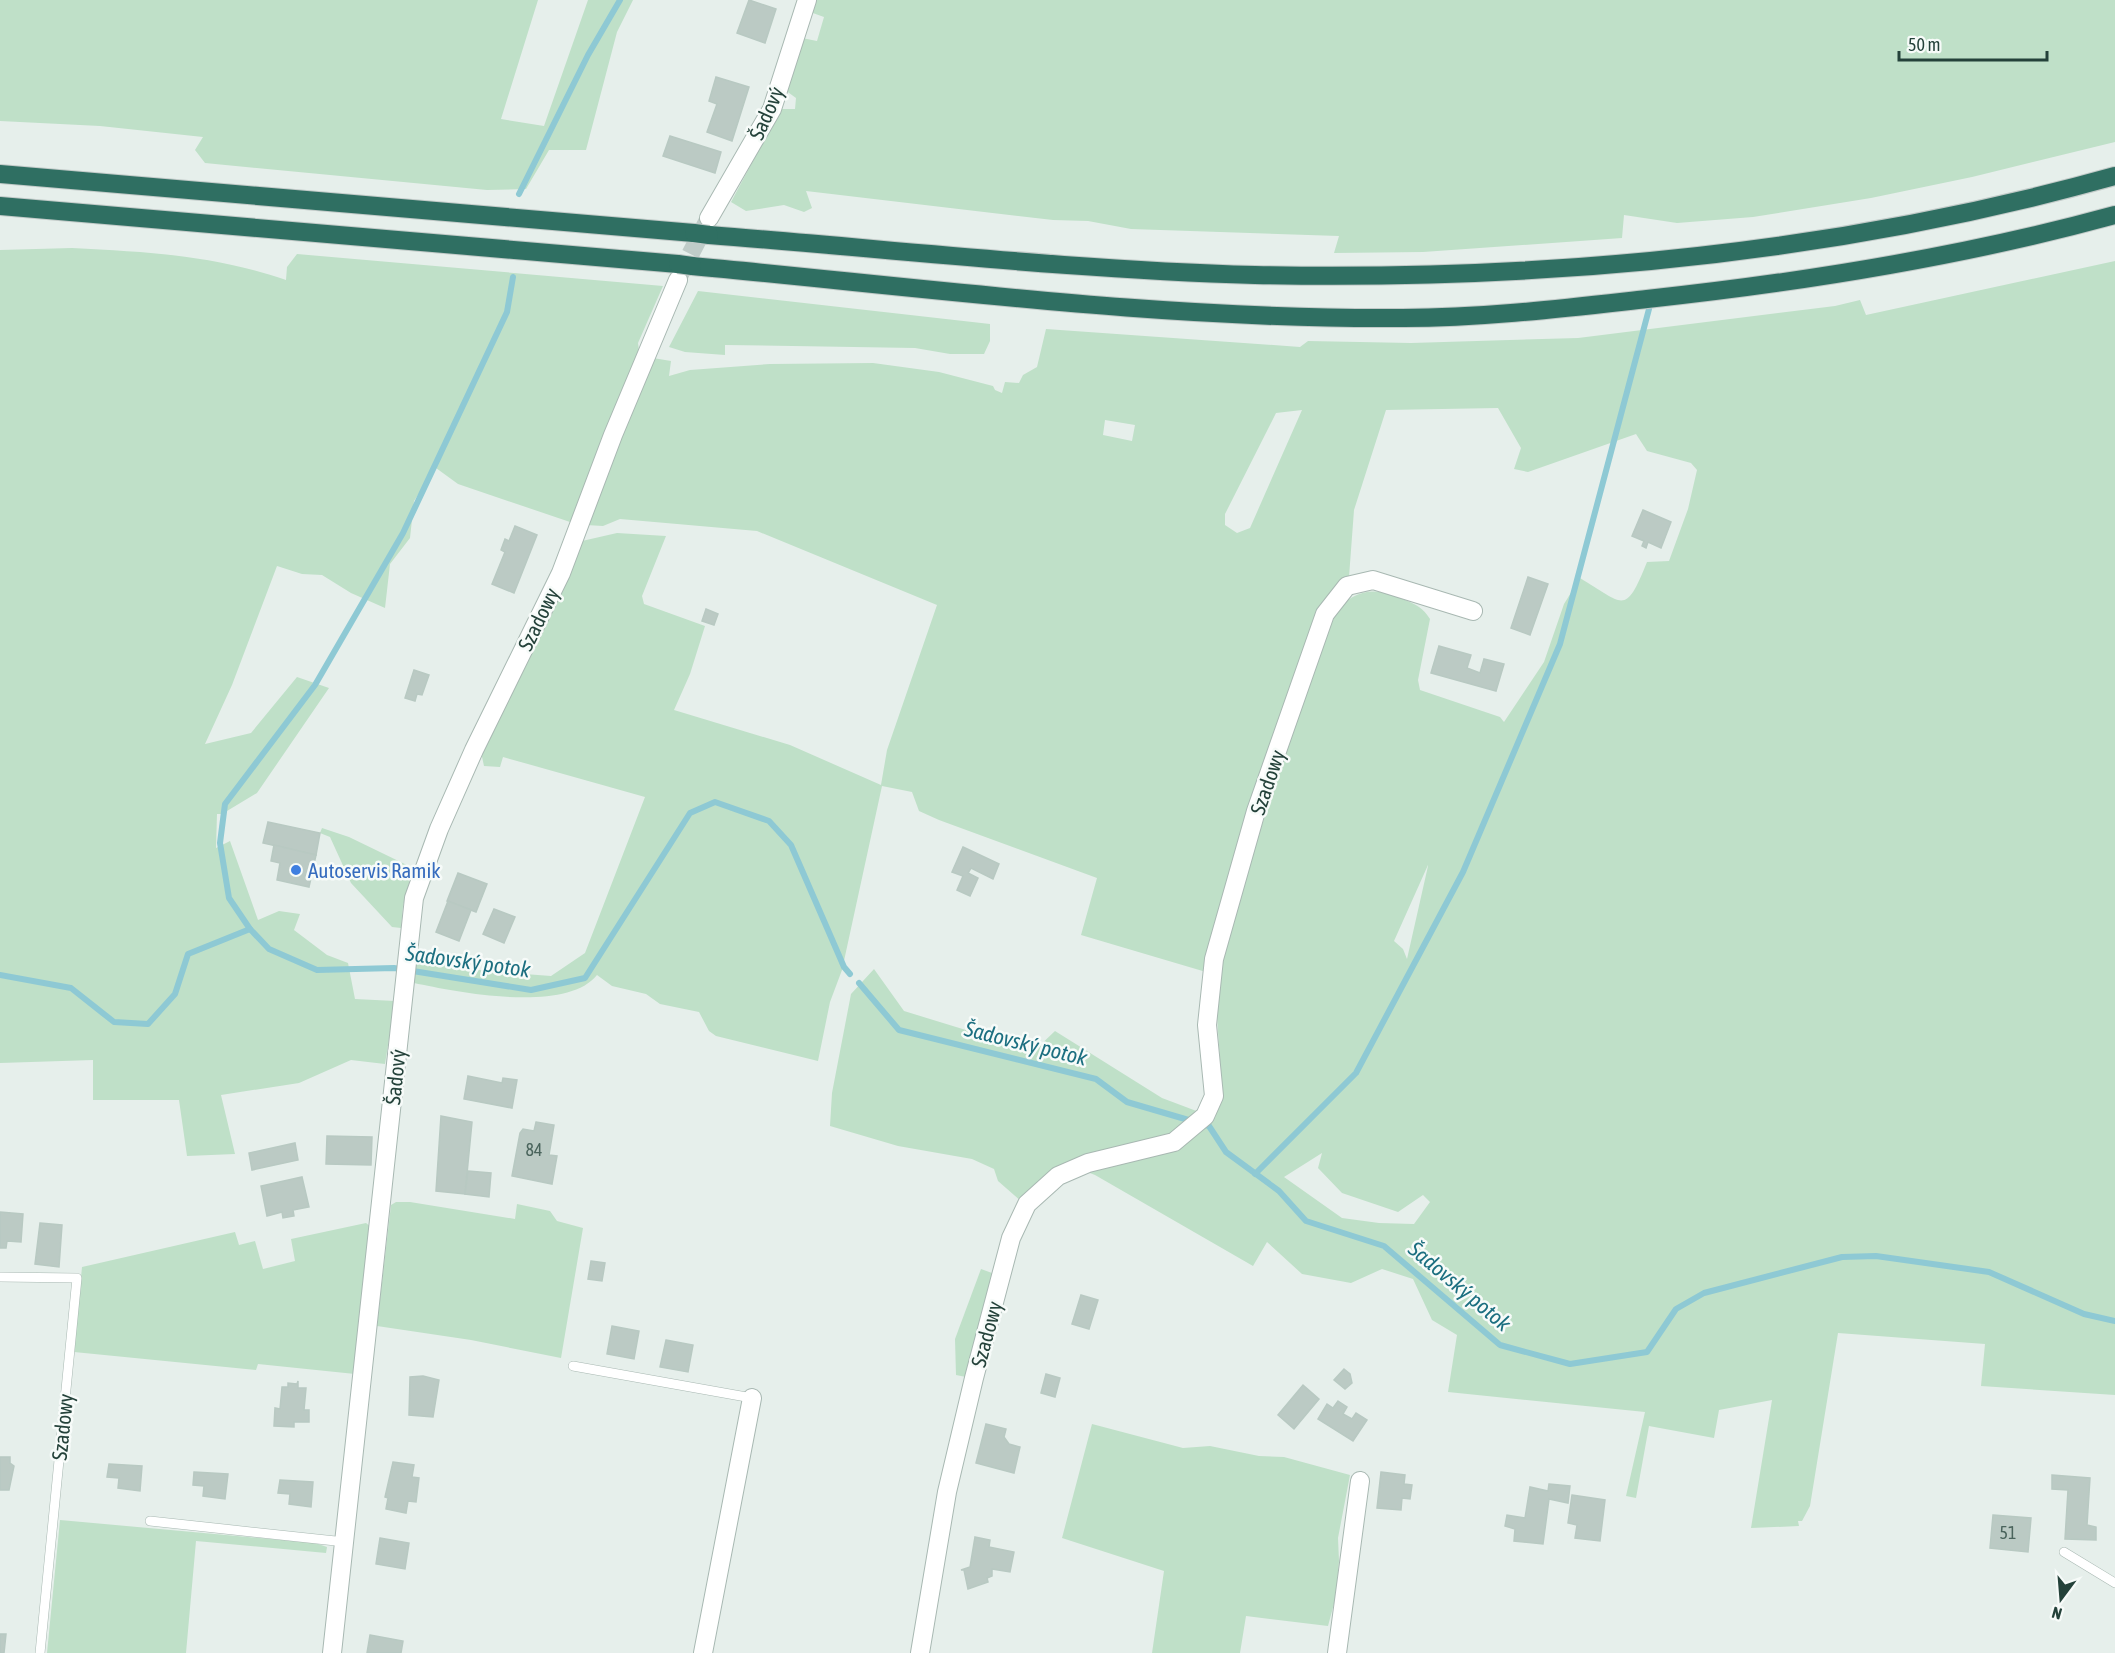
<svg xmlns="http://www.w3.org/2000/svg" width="2115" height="1653" viewBox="0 0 2115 1653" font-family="'Asap Condensed',sans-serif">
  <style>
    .green { fill: #bfe0c8; fill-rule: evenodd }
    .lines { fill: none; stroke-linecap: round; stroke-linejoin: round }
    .stream { stroke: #8ec9d4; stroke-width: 6 }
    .building { fill: #bbcac4; stroke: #b8c9c2; stroke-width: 1.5 }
    .street-tunnel { stroke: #bfccc8; stroke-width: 18; stroke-dasharray: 18 9; stroke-linecap: butt }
    .lane-casing { stroke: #a8b8b2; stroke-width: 10 }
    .street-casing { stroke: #a8b8b2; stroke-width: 20 }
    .highway-casing { stroke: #c2cac8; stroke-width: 20 }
    .lane { stroke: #fff; stroke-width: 9 }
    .street { stroke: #fff; stroke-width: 18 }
    .highway { stroke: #2f6f62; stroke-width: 18 }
    .highway-bridge-casing { stroke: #c2cac8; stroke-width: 20; stroke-linecap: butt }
    .highway-bridge { stroke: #2f6f62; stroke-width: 18 }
    .shop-dot { fill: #3f7fe0; stroke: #f7fbf9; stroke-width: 2 }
    .labels { text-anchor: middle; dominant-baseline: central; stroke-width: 5; stroke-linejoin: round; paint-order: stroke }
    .number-label { font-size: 18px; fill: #4a645c }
    .street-label { font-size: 21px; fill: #24423a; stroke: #f7fbf9 }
    .shop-label { font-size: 21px; fill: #366cbe; stroke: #f7fbf9; text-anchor: start }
    .water-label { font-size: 22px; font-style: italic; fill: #1c6f80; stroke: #f7fbf9 }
  </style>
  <rect width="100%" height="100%" fill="#e6efeb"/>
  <g class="green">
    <path d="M0 0H538L501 119 544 126 588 0H633L617 32 586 150H549L526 189 487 190 205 163 195 150 203 137 100 126 0 121Z"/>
    <path d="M813 0H2115V142L1972 177 1871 198 1753 217 1677 223 1624 215 1622 238 1423 252 1334 253 1339 236 1131 229 1088 221 1053 220 806 191 812 208 804 212 784 205 746 211 731 202 781 109H795L796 98 785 90 802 38 817 41 824 17 810 12Z"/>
    <path d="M72 248C149 252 212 255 286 280L287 267 297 254 663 286 638 343 639 351 574 521 570 522 458 484 436 468 414 501 410 538 390 564 385 608 351 593 322 575 302 574 277 566 232 685 205 744 251 733 297 677 329 688 257 793 222 814H217L216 848 230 841 258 920 279 911 300 914 294 930 327 955 348 963 355 999 395 1001 385 1064 351 1060 299 1083 221 1095 235 1154 187 1156 179 1100H93V1060L0 1063V250Z"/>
    <path d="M2115 261V1395L1981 1386 1985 1344 1838 1333 1810 1506 1802 1521H1798L1799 1526 1751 1528 1772 1400 1719 1410 1714 1438 1649 1426 1636 1498 1626 1496 1645 1412 1448 1392 1457 1335 1432 1320 1413 1279 1382 1269 1351 1283 1302 1274 1267 1242 1253 1266 1095 1175 1067 1164 1022 1202 998 1181 994 1169 972 1159 898 1146 830 1126 832 1093 851 994 874 969 904 1011 1034 1051 1055 1031 1162 1098 1215 1118C1229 1072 1211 1025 1219 978 1228 926 1246 876 1262 825 1285 755 1309 685 1334 615 1352 588 1377 586 1405 600 1417 605 1423 608 1430 619L1418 680 1420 690 1500 717 1504 722 1544 662 1564 604 1580 578C1625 605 1625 616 1647 562L1669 561 1688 509 1697 470 1691 463 1647 451 1636 434 1528 472 1514 469 1521 448 1498 408 1386 410 1354 510 1349 577 1335 586 1324 603 1206 972 1081 935 1097 878 939 820 919 811 912 792 882 786 842 970 830 1002 818 1061 716 1036 709 1031 699 1012 660 1004 646 994 612 986 597 975C566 1014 457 992 414 983L416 959 485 971 551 976 585 953 645 797 503 757 500 767 484 766 481 752 582 541 617 533 666 536 642 596 644 604 705 626 690 674 674 710 790 745 881 785 887 750 937 605 757 531 620 519 603 526 586 525 653 358 671 361 669 376 690 370 770 364 873 363 939 372 993 386 995 390 1002 393 1005 382 1019 383 1023 375 1037 367 1046 329 1300 347 1308 341 1411 343 1578 338 1835 306 1860 300 1866 315ZM1302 410 1250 528 1237 533 1225 525V514L1276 413ZM1105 420 1135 425 1132 441 1103 435ZM1428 865V866L1407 959 1403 949 1394 941ZM1322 1153 1318 1168 1342 1193 1398 1212 1423 1195 1430 1202 1414 1224 1379 1223 1342 1218 1284 1177Z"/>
    <path d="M698 291 990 324V341L984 354H950L915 348 725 345V355L685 352 669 347Z"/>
    <path d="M322 828 349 837 413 868 403 906 401 928 392 927 351 883 330 837 320 833Z"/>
    <path d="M396 1202H410L515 1219 517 1204 550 1211 557 1221 583 1228 561 1358 471 1340 377 1326 391 1205Z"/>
    <path d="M366 1223 371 1227 355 1374 258 1364 256 1370 74 1352 82 1267 235 1232 239 1245 255 1241 263 1269 295 1261 291 1239Z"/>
    <path d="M981 1269 992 1273 966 1377 956 1375 955 1339Z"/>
    <path d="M1092 1424 1183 1448 1210 1446 1259 1456 1284 1457 1350 1475 1338 1538 1339 1561 1336 1596 1328 1626 1246 1616 1240 1653H1152L1164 1571 1062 1538Z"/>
    <path d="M60 1520 315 1543 327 1547 326 1553 196 1541 186 1653H47Z"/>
  </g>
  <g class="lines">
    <g class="stream">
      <path d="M519 194 588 55 620 0"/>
      <path d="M250 929 229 898 220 843 225 804 315 685 403 533 507 312 513 277"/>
      <path d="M0 975 71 988 114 1022 148 1024 175 994 188 954 250 929 269 949 317 970 394 968 531 990 585 978 690 813 715 802 769 821 791 845 844 967 850 974"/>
      <path d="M859 983 899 1030 1096 1079 1127 1102 1209 1126 1226 1152 1279 1191 1306 1221 1384 1246 1500 1345 1570 1364 1647 1352 1676 1309 1704 1293 1842 1257 1876 1256 1989 1272 2084 1314 2115 1321"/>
      <path d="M1255 1174 1356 1073 1463 872 1560 644 1649 309"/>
    </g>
  </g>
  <g class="building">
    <path d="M749 0 776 9 765 43 737 33Z"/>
    <path d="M716 77 749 87 732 141 707 132 717 104 709 101Z"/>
    <path d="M670 136 721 152 715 173 663 156Z"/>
    <path d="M1643 510 1671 522 1661 548 1648 542 1646 548 1642 546 1644 541 1632 536Z"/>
    <path d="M515 526 537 535 514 593 492 584 505 552 501 550 505 539 509 541Z"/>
    <path d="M1528 577 1548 584 1530 635 1511 628Z"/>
    <path d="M706 609 718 614 714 625 702 621Z"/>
    <path d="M1439 646 1471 655 1467 668 1480 673 1484 659 1504 664 1496 691 1431 673Z"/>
    <path d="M414 670 429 675 422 695 417 694 415 701 405 698Z"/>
    <path d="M268 822 320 833 316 855 263 843Z"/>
    <path d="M274 845 316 855 309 887 277 880 280 863 271 861Z"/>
    <path d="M963 847 999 864 993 879 971 868 968 873 978 878 970 896 957 890 963 876 952 872Z"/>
    <path d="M458 873 487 884 476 912 447 901Z"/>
    <path d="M448 901 471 910 459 941 436 932Z"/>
    <path d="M494 909 515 917 504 943 483 934Z"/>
    <path d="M468 1076 502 1083 503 1078 517 1080 512 1108 464 1099Z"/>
    <path d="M441 1116 472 1122 465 1194 436 1191Z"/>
    <path d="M536 1122 554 1125 549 1155 557 1156 552 1184 512 1176 520 1133 523 1129 534 1131Z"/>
    <path d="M327 1136 372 1137 371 1165 326 1164Z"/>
    <path d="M295 1143 298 1160 252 1170 249 1153Z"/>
    <path d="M468 1171 491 1173 489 1197 465 1194Z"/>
    <path d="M302 1177 309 1207 293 1210 294 1216 283 1218 282 1212 267 1216 261 1186Z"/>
    <path d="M0 1212 23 1214 21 1242 7 1241 6 1248H0Z"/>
    <path d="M40 1223 62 1225 59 1267 35 1264Z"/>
    <path d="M591 1261 605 1263 602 1281 588 1279Z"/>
    <path d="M1081 1295 1098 1300 1089 1329 1072 1324Z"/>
    <path d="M612 1326 639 1331 634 1359 607 1354Z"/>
    <path d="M666 1340 693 1345 688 1372 660 1367Z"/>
    <path d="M1344 1369 1350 1374 1352 1383 1345 1389 1334 1380Z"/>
    <path d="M1046 1374 1060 1378 1055 1397 1041 1393Z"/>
    <path d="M423 1376 439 1380 433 1417 409 1415 410 1377Z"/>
    <path d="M298 1381V1388H306L304 1410H309V1422H294V1427L274 1426 275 1408 280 1409 282 1387H288V1383L297 1384Z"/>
    <path d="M1303 1385 1319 1399 1294 1429 1278 1415Z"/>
    <path d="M1338 1401 1347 1407 1343 1414 1352 1419 1356 1413 1367 1420 1353 1441 1318 1419 1327 1404 1333 1408Z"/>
    <path d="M986 1424 1006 1429 1004 1437 1009 1444 1020 1447 1014 1473 976 1463Z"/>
    <path d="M0 1457H10V1463L14 1466 9 1490H0Z"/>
    <path d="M393 1462 414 1465 412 1477 419 1478 416 1502 408 1501 406 1513 386 1509 388 1498 385 1497Z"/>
    <path d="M109 1464 142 1466 140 1491 118 1488 119 1478 107 1477Z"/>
    <path d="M194 1472 228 1474 225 1499 203 1496 204 1486 193 1485Z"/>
    <path d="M1381 1472 1405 1475 1404 1484 1412 1485 1410 1499 1402 1498 1401 1510 1377 1508Z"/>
    <path d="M2052 1475 2090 1478 2087 1525 2096 1527V1540L2065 1539 2068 1490 2052 1489Z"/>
    <path d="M280 1480 313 1482 311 1507 289 1504 290 1494 278 1493Z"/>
    <path d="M1549 1484 1570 1486 1568 1503 1549 1499 1543 1544 1514 1541 1515 1529 1505 1526 1507 1515 1525 1518 1530 1487 1548 1491Z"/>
    <path d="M1572 1495 1605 1500 1600 1541 1575 1538 1577 1525 1568 1523Z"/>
    <path d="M1993 1515 2031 1518 2028 1552 1990 1548Z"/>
    <path d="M975 1537 990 1540 989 1547 1014 1552 1010 1572 992 1569V1576L987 1578 988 1582 968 1589 964 1570H961L970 1567Z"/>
    <path d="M380 1538 409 1543 405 1569 376 1564Z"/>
    <path d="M0 1634H6L4 1653H0Z"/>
    <path d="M370 1635 403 1641 401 1653H367Z"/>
  </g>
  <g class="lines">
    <path class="street-tunnel" d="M678 278 707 222"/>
    <defs>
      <g id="lane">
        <path d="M0 1277 77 1278 40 1653"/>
        <path d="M573 1366 752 1398"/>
        <path d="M150 1521 345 1542"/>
        <path d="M2064 1552 2115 1583"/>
      </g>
      <g id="street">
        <path d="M709 218 772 109 807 0"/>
        <path d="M332 1653 414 898 439 829 474 750 561 573 613 435 678 280"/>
        <path d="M703 1653 752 1398"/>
        <path d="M920 1653 947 1492 974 1378 1011 1238 1027 1204 1058 1176 1088 1163 1174 1142 1205 1116 1214 1096 1207 1025 1214 959 1256 811 1325 614 1347 586 1373 580 1473 611"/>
        <path d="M1337 1653 1360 1481"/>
      </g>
      <g id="highway">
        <path d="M0 174 694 233"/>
        <path d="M0 206 678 264"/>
        <path d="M709 235C890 249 1073 270 1255 275 1544 281 1836 254 2115 176"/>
        <path d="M692 266C928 288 1166 320 1403 318 1485 318 1566 308 1647 299 1805 282 1962 257 2115 215"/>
      </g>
    </defs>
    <use href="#lane" class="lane-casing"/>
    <use href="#street" class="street-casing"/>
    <use href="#highway" class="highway-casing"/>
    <use href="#lane" class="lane"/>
    <use href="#street" class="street"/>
    <use href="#highway" class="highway"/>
    <defs>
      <g id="highway-bridge">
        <path d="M694 233 709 235"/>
        <path d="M678 264 692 266"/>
      </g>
    </defs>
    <use href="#highway-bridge" class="highway-bridge-casing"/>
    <use href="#highway-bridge" class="highway-bridge"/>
  </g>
  <circle class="shop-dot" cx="296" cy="870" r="6"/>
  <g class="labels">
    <g class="number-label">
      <text x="534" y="1149">84</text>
      <text x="2008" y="1532">51</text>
    </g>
    <g class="street-label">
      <text transform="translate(766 113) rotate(-66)">Šadový</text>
      <text transform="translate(538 619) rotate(-64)">Szadowy</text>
      <text transform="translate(1267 782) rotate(-71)">Szadowy</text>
      <text transform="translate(395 1077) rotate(-84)">Šadový</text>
      <text transform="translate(986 1334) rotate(-75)">Szadowy</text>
      <text transform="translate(62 1427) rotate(-84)">Szadowy</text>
    </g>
    <g class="shop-label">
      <text x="308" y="870">Autoservis Ramik</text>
    </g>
    <g class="water-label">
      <text transform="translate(468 961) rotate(8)">Šadovský potok</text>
      <text transform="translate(1026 1043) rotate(14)">Šadovský potok</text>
      <text transform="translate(1460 1286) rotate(40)">Šadovský potok</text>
    </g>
  </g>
  <g transform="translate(2061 1599) rotate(196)" stroke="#f7fbf9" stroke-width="4.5" paint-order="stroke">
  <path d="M0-4.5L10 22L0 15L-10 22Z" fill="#24423a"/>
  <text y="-9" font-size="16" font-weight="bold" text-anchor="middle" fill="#24423a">N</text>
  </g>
  <path d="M1899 51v9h148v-9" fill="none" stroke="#24423a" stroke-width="3"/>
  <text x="1908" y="51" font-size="18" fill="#24423a" stroke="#f7fbf9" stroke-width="4.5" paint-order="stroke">50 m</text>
</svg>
